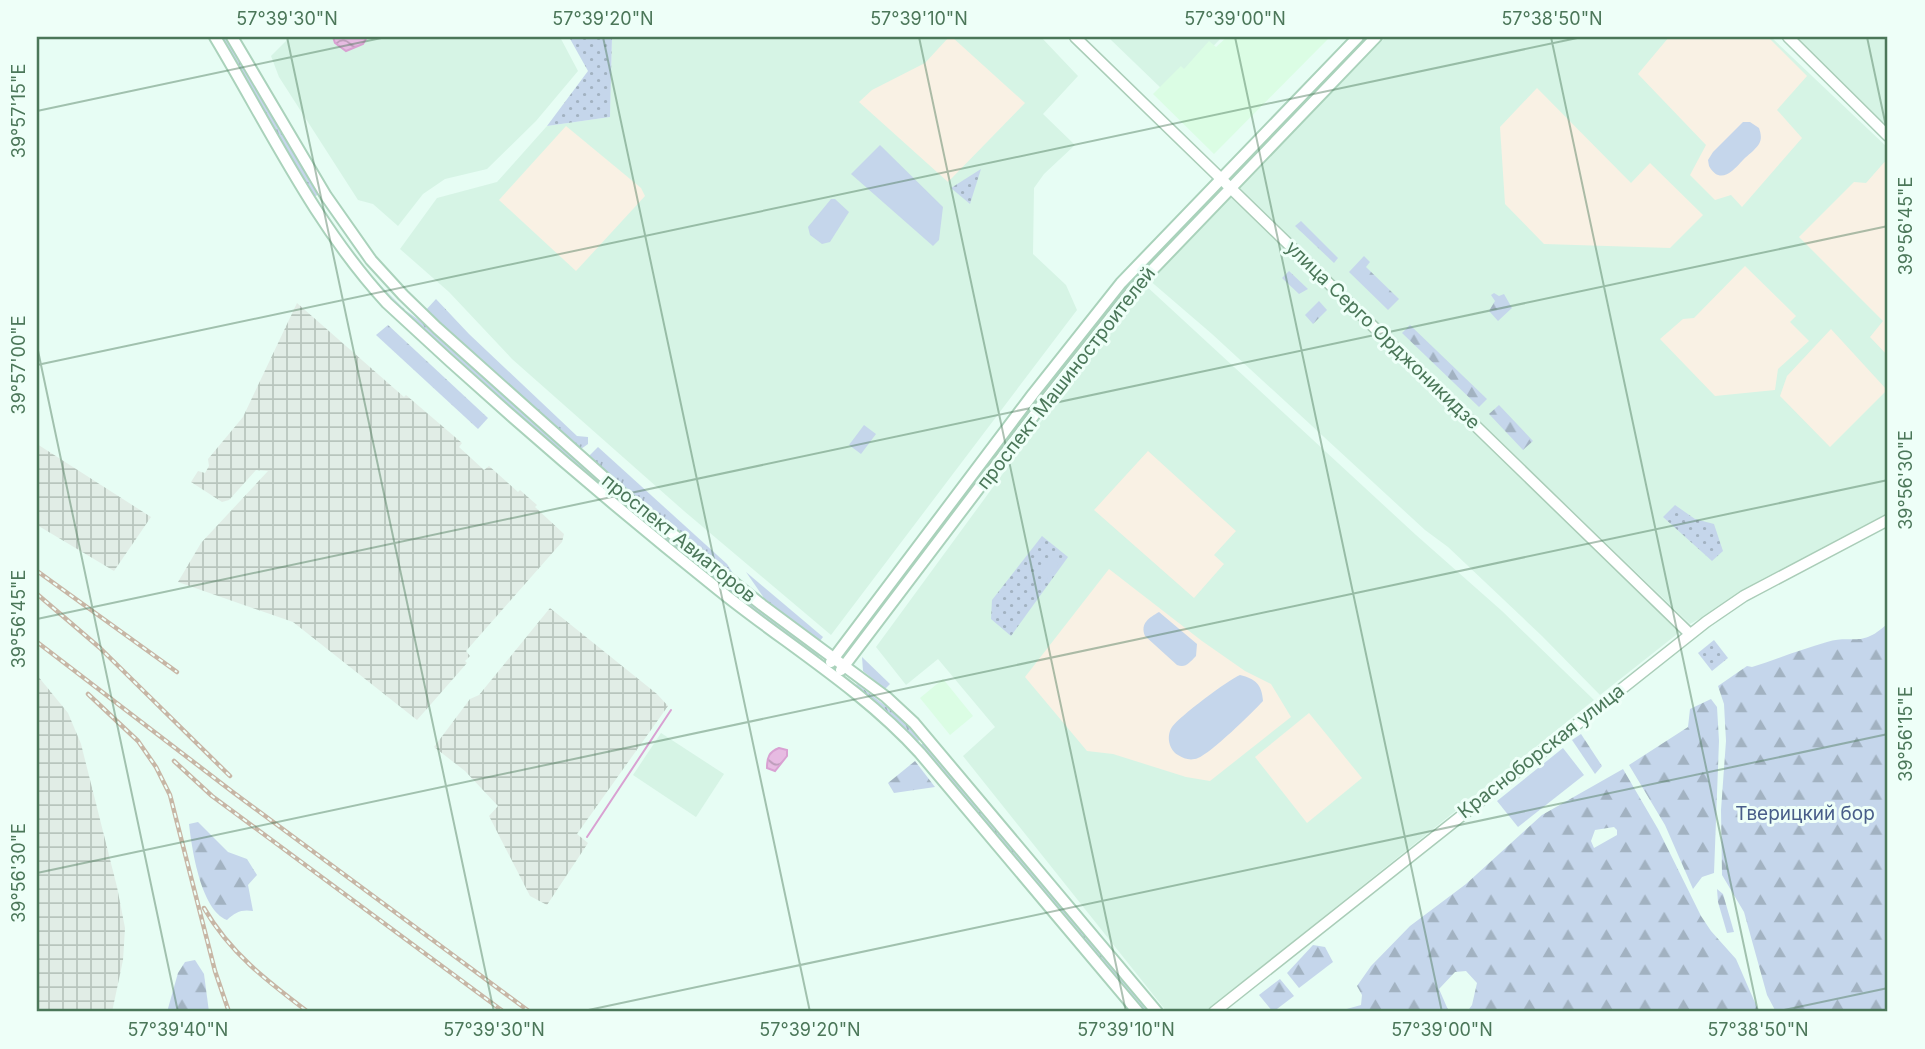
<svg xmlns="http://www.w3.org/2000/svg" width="1925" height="1049" viewBox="0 0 1925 1049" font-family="Inter,sans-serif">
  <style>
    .residential { fill: #d6f4e5 }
    .commercial { fill: #dbfde4 }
    .industrial { fill: url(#industrial-grid) }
    .education { fill: #f9f1e4 }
    .grass { fill: url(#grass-tufts) }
    .forest { fill: url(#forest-firs); fill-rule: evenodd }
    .park { fill: url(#park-dots) }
    .pitch { fill: #c5d6eb }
    .water { fill: url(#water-waves); stroke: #d9a1d2; stroke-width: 2 }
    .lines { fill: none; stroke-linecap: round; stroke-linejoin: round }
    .stream { stroke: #d9a1d2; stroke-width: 2 }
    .tertiary-casing { stroke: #aacdb8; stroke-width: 13 }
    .secondary-casing { stroke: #aad2bb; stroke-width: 14 }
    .tertiary { stroke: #fff; stroke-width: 10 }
    .secondary { stroke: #fff; stroke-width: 10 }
    .rail-casing { stroke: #c7b6a5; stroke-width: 4.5 }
    .rail { stroke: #eefff8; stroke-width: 2; stroke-dasharray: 5; stroke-linecap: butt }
    .ticks { fill: none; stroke: #4b7759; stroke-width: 2; stroke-opacity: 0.45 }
    .labels { text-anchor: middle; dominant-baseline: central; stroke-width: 6; stroke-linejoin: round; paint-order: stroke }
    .street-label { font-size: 19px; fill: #4b7759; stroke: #eefff8 }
    .park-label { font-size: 19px; fill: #485d89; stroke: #eefff8 }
    .neatline { fill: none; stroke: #4b7759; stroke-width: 2.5 }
    .ticks-label { font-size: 18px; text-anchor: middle; fill: #4b7759 }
  </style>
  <defs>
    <pattern id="industrial-grid" width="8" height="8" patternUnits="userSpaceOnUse" patternTransform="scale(1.75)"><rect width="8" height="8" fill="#e1ede6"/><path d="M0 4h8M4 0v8" fill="none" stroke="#b8c5bd"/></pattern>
    <pattern id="grass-tufts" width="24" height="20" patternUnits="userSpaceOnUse" patternTransform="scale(1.75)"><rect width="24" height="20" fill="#c5d6eb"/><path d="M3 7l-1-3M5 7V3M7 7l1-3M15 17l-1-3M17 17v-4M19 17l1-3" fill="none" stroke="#a2b2c1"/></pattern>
    <pattern id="forest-firs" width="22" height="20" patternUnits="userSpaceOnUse" patternTransform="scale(1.75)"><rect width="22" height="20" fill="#c5d6eb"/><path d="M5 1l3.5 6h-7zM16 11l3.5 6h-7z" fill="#a2b2c1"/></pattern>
    <pattern id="park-dots" width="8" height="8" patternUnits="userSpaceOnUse" patternTransform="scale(1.75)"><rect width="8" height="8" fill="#c5d6eb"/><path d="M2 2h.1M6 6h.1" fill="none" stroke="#a2b2c1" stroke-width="1.8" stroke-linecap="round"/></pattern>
    <pattern id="water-waves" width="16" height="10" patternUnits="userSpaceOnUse" patternTransform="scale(1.75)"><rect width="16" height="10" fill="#e7bbe2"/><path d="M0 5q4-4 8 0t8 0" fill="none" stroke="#bd9dba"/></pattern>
  </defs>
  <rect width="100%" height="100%" fill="#e7fdf4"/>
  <g class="residential">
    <path d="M287 37H560L578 71 536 121 487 169 445 179 423 194 398 226 373 204 358 200 279 77 271 56 288 39Z"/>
    <path d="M612 37H1041L1078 76 1043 114 1075 145 1044 174 1034 188 1033 254 1066 285 1077 310 831 635 684 511 512 359 449 292 400 249 437 198 497 182 547 126 610 117Z"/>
    <path d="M1108 37H1222L1191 69 1163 90Z"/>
    <path d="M1386 37H1771L1888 148V514L1690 624 1238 189Z"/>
    <path d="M1791 37H1888V133Z"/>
    <path d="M1230 195 1681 631 1600 695 1542 636 1448 547 1425 530 1212 334 1148 279Z"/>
    <path d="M1144 284 1416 535 1502 611 1594 700 1205 1012H1167L963 756 995 727 938 659 906 685 876 647 1135 293Z"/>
    <path d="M661 733 724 774 696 817 633 775Z"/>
  </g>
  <g class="commercial">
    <path d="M1227 37H1330L1214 154 1153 94 1181 66 1184 69 1209 41 1216 47Z"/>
    <path d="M943 679 973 716 950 735 920 698Z"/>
  </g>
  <g class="industrial">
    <path d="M297 303 404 397 406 395 462 443 459 447 484 470 489 466 518 492 520 490 537 505 535 507 564 534 562 542 466 651 470 656 465 661 467 663 417 720 293 622 178 582 201 543 268 471 256 470 229 500 222 502 191 482 198 471 205 473 209 466 208 459 243 417Z"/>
    <path d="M37 444 151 517 114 571 37 525Z"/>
    <path d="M550 608 657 694 668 706 577 834 588 843 547 905 530 896 489 816 498 806 465 771 434 747 470 699 479 695Z"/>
    <path d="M37 675 68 713 81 744 117 887 125 928 123 960 112 1012H37Z"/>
  </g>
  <g class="education">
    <path d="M949 37H952L1025 103 948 182 859 102 872 90 925 63Z"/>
    <path d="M1669 37H1768L1807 76 1777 110 1802 138 1742 207 1731 195 1715 200 1690 175 1706 145 1638 74Z"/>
    <path d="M1537 88 1631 183 1650 163 1703 215 1670 248 1544 244 1505 204 1500 127Z"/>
    <path d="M566 126 641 188 645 196 576 271 499 200Z"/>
    <path d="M1888 158V356L1870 337 1883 321 1799 237 1854 182 1866 183Z"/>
    <path d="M1745 266 1796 316 1790 322 1809 341 1778 369 1775 390 1715 396 1660 339 1683 319 1694 318Z"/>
    <path d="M1831 329 1887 390 1830 447 1780 396 1787 376Z"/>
    <path d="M1148 451 1236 531 1214 555 1224 564 1194 598 1094 510Z"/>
    <path d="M1109 569 1202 641 1245 671 1271 684 1291 717 1210 781 1186 777 1113 754 1087 751 1025 677Z"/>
    <path d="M1309 713 1362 778 1307 823 1255 757Z"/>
  </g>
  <g class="grass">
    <path d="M221 37H226L319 194 314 197Z"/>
    <path d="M1365 37H1369L1234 176 1232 174Z"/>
    <path d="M1214 192 1216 194 1137 277 1098 324 856 642 854 640 1037 397 1125 287Z"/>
    <path d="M373 278 405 310 427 326 618 495 614 499 405 312Z"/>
    <path d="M436 299 469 334 577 436 588 437V444L581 449 576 446 425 311Z"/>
    <path d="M598 447 727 564 736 578 588 457Z"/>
    <path d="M632 508 735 591 820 655 818 659 732 596 628 512Z"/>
    <path d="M746 572 823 637 820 641 766 601Z"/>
    <path d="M862 657 890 684 885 689 863 671Z"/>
    <path d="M857 684 904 720 921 739 918 741 885 709 855 686Z"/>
    <path d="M925 742 1150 1012H1144L921 745Z"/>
  </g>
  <g class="forest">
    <path d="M1301 221 1338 258 1334 263 1295 226Z"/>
    <path d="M1364 256 1370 262 1366 267 1399 299 1388 310 1349 272Z"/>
    <path d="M1289 271 1308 289 1299 294 1282 278Z"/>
    <path d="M1494 293 1499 296 1504 294 1512 308 1498 321 1489 311 1495 301 1491 295Z"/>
    <path d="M1319 301 1327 310 1313 324 1305 315Z"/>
    <path d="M388 325 488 418 478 429 376 335Z"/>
    <path d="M1410 325 1487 399 1479 407 1402 333Z"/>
    <path d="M1499 405 1533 441 1523 450 1489 414Z"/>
    <path d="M1888 623V1012H1776L1767 995 1744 912 1722 875 1721 810 1726 741 1724 704 1718 686 1747 666 1752 667C1777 659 1802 649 1827 642 1853 634 1861 649 1888 623Z"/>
    <path d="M1711 699 1717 707 1719 741 1714 873 1702 877 1693 889 1665 825 1629 765 1688 727 1690 709Z"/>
    <path d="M1581 734 1602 766 1595 774 1572 740Z"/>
    <path d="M915 761 935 787 894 793 888 783Z"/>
    <path d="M1623 769 1658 829 1701 916 1711 931 1736 959 1759 1012H1467L1472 1005 1477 983 1466 971 1455 972 1439 989 1449 1012H1344L1343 1010 1361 1005 1362 995 1357 986 1371 966 1410 926 1466 884 1542 815ZM1614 827 1617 830V835L1594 848 1591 841 1595 830Z"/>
    <path d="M198 822 228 852 247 859 257 875 248 885 253 911C242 909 235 912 227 920 201 910 192 850 189 824Z"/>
    <path d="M1717 889 1723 894 1734 932 1727 933 1718 902Z"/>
    <path d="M1313 945 1325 947 1333 962 1299 988 1287 973Z"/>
    <path d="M195 960 204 974 209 1012H167L178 973 185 962Z"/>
    <path d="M1280 979 1294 996 1273 1012 1259 995Z"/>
  </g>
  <g class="park">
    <path d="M569 37H612L610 117 547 126 588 71Z"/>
    <path d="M981 169 970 204 951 188Z"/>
    <path d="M1675 505 1695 519 1714 524 1723 551 1712 561 1663 517Z"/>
    <path d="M1042 536 1068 557 1011 636 991 619 992 600Z"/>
    <path d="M1714 640 1728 658 1712 671 1698 653Z"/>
  </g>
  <g class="pitch">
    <path d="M1743 122H1750L1759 128C1761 134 1762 139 1759 144 1755 150 1748 155 1743 160 1732 172 1720 185 1709 166L1708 160 1713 152Z"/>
    <path d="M880 145 943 207 939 240 933 246 851 174Z"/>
    <path d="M831 199H835L849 212 830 242 822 244 810 235 808 227Z"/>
    <path d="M864 425 876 434 861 454 849 445Z"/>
    <path d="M1051 557 1059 564 1046 580 1038 574Z"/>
    <path d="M1159 612 1197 644 1196 656C1189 663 1186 668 1177 665L1145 636C1140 623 1149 618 1159 612Z"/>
    <path d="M1240 675C1256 679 1262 685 1263 701 1252 713 1211 753 1198 758 1191 761 1184 759 1178 755 1169 750 1166 736 1172 727 1180 716 1228 680 1240 675Z"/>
    <path d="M1563 748 1584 775 1518 827 1497 801Z"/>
  </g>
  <g class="water">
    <path d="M333 37H367L363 44 346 51 335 43Z"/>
    <path d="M779 748 787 750V756L775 771 767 768C767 757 769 752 779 748Z"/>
  </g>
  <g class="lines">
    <path class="stream" d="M587 837 671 710"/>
    <defs>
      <g id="tertiary">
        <path d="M1075 37 1690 634"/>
        <path d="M1788 37 1888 136"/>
        <path d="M1214 1012 1706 622 1744 596 1888 520"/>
      </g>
      <g id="secondary">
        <path d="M215 37C269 127 315 225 387 303 494 403 605 499 719 590 786 644 862 689 920 753L1138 1012"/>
        <path d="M232 37 326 196 371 260 403 295 437 328 626 497 762 605 886 697 914 723 1157 1012"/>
        <path d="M831 662 1033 394 1121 283 1358 37"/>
        <path d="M841 670 1044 402 1131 292 1376 37"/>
      </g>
    </defs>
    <use href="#tertiary" class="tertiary-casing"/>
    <use href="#secondary" class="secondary-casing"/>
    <use href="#tertiary" class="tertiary"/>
    <use href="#secondary" class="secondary"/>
    <defs>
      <g id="rail">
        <path d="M37 571 177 672"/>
        <path d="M37 594 100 648 230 776"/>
        <path d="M37 642 234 793 530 1012"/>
        <path d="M88 694 138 741 156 767 170 795 215 971 229 1012"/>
        <path d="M174 761 212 796 504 1012"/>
        <path d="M204 908C230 953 267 981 308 1012"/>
      </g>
    </defs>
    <use href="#rail" class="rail-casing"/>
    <use href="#rail" class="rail"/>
  </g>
  <path class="ticks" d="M287 37 494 1012M603 37 810 1012M919 37 1126 1012M1235 37 1442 1012M1551 37 1758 1012M1867 37 1888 136M37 111 386 37M37 346 178 1012M37 365 1582 37M37 619 1888 226M37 873 1888 480M579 1012 1888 734M1774 1012 1888 988"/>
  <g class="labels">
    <g class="street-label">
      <text transform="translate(1383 335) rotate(44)">улица Серго Орджоникидзе</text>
      <text transform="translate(1066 378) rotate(-52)">проспект Машиностроителей</text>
      <text transform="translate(679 538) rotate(39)">проспект Авиаторов</text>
      <text transform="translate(1541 751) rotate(-38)">Красноборская улица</text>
    </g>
    <g class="park-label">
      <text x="1805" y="813">Тверицкий бор</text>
    </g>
  </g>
  <rect width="1925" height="1049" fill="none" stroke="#eefff8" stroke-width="77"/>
  <rect x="38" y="38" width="1848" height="972" class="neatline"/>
  <g class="ticks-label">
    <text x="287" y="25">57°39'30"N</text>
    <text x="603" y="25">57°39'20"N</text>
    <text x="919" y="25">57°39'10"N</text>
    <text x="1235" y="25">57°39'00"N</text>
    <text x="1552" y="25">57°38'50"N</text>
    <text transform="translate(19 111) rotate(-90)" y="6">39°57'15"E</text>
    <text transform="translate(1906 226) rotate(-90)" y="6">39°56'45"E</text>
    <text transform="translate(19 365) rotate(-90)" y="6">39°57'00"E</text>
    <text transform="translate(1906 480) rotate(-90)" y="6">39°56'30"E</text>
    <text transform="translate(19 619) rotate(-90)" y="6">39°56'45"E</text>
    <text transform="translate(1906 734) rotate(-90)" y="6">39°56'15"E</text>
    <text transform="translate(19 873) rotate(-90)" y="6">39°56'30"E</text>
    <text x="178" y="1036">57°39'40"N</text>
    <text x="494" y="1036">57°39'30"N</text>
    <text x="810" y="1036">57°39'20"N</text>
    <text x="1126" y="1036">57°39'10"N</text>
    <text x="1442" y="1036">57°39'00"N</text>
    <text x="1758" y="1036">57°38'50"N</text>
  </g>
</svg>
